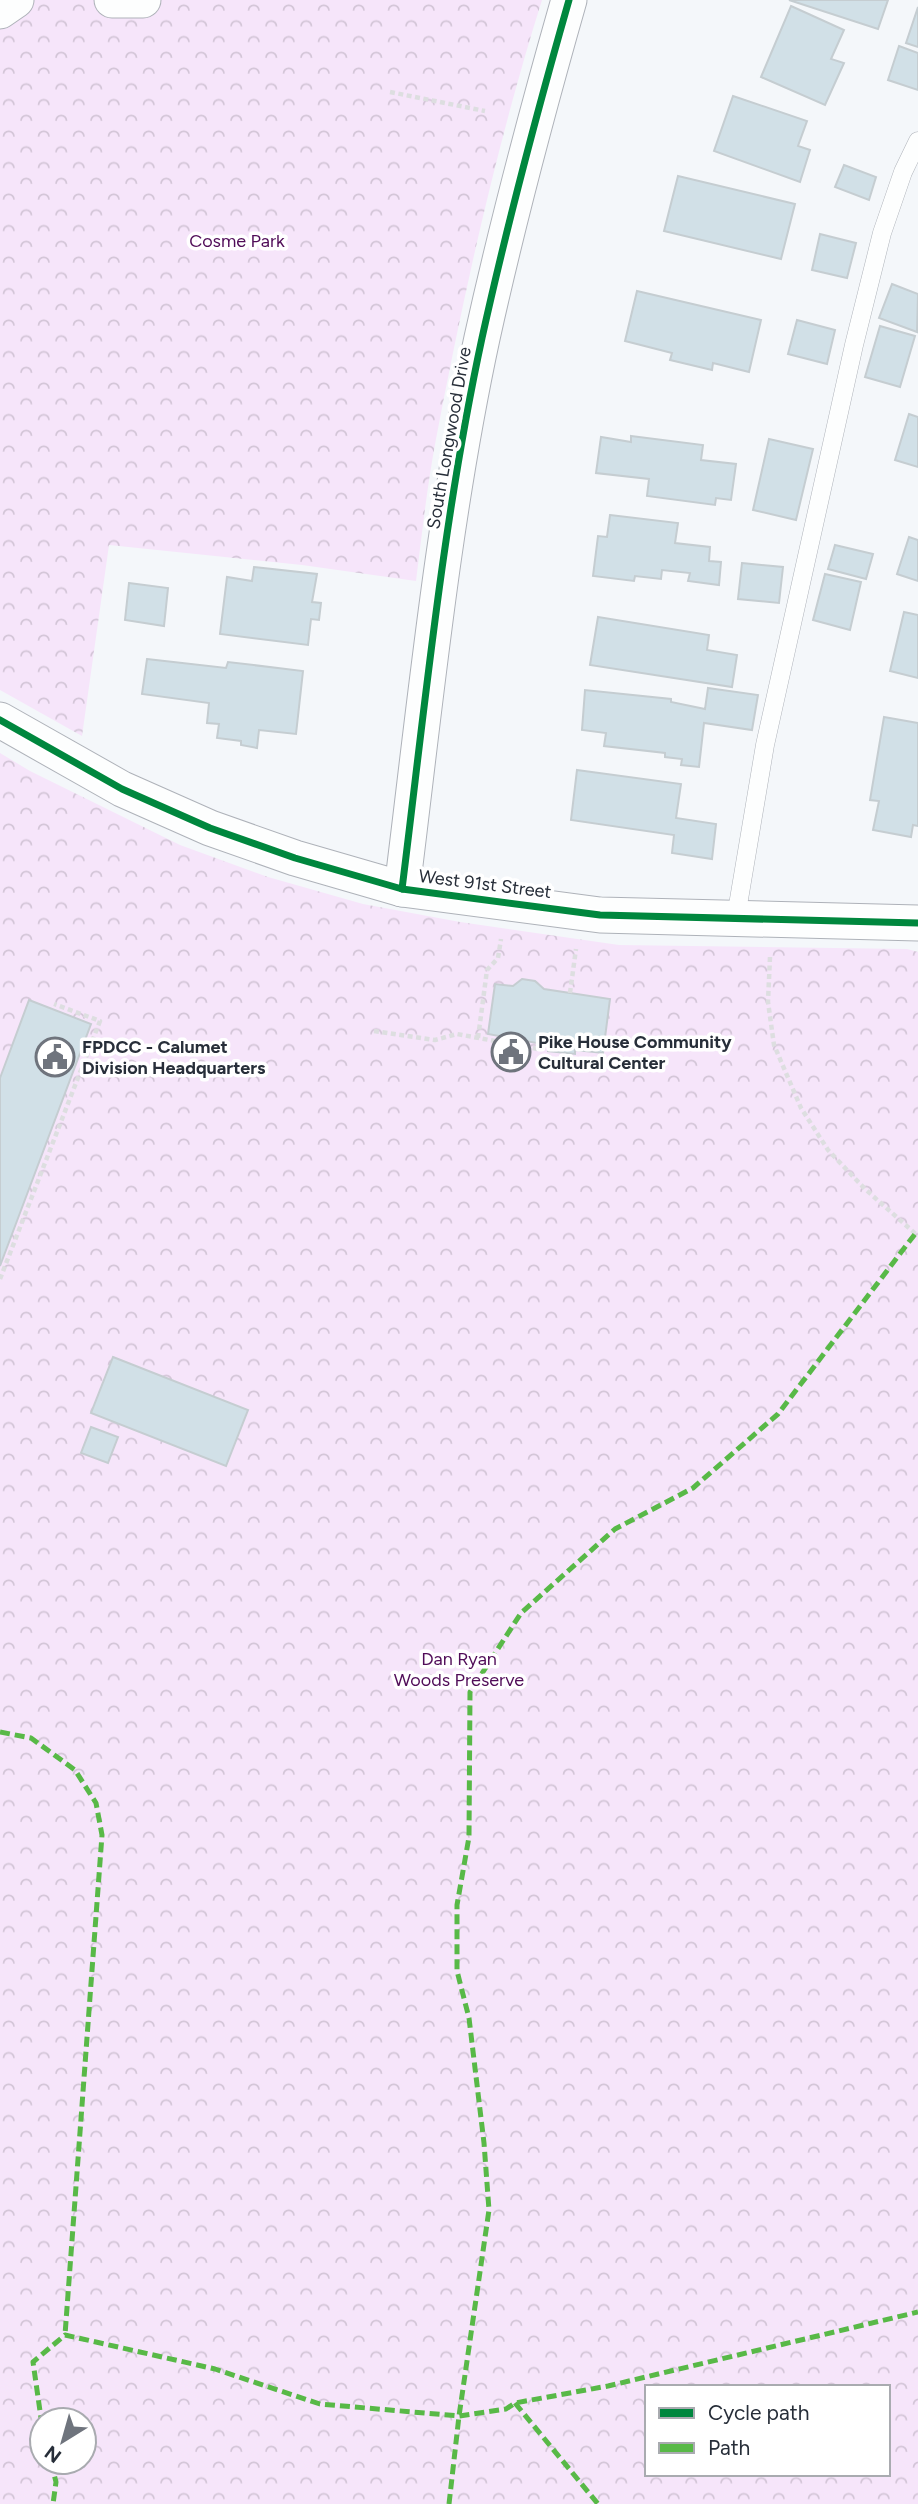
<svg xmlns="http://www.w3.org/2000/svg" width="918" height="2504" viewBox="0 0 918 2504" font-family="Figtree,sans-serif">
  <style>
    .park { fill: url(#park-crowns); fill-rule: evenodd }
    .building { fill: #d1e0e7; stroke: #c5cdd1; stroke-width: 2 }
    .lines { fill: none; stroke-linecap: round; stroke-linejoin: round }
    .lane-casing { stroke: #aeb2b9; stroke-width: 19 }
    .street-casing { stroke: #aeb2b9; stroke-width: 37 }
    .path { stroke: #dddee0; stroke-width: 4.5; stroke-dasharray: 5 3.5; stroke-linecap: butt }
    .lane { stroke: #fdfefe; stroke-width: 18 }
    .street { stroke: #fdfefe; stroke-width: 35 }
    .quiet { stroke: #58b947; stroke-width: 5; stroke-dasharray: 10 5; stroke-linecap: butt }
    .cycleway-casing { stroke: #fff; stroke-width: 11 }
    .cycleway { stroke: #00873e; stroke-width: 7 }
    .labels { text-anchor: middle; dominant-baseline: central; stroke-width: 7; stroke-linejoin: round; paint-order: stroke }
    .park-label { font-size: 18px; fill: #500c58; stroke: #fff }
    .street-label { font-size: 18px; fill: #272e39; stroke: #fff }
    .poi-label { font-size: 18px; font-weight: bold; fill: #272e39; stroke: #fff; text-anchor: start }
  </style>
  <defs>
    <pattern id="park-crowns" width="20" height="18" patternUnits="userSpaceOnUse" patternTransform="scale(1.75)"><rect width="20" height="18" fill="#f6e5fa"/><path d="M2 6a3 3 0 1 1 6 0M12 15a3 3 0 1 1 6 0" fill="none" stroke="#d3c5d7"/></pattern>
  </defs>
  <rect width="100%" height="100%" fill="#f4f7fa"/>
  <g class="park">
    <path d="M0 0H542C497 143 464 292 436 439 427 486 422 534 416 581L302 565 109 545 82 736 0 690Z"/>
    <path d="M0 753 30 771 180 845 268 877 363 904 460 922 619 945 907 949 918 952V2504H0ZM647 2387H888V2474H647ZM42 2420H84V2462H42Z"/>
  </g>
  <g class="building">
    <path d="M789 0H888L878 29Z"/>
    <path d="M791 6 844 30 831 59 844 63 825 105 761 77Z"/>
    <path d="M918 7V47L906 43Z"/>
    <path d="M899 46 918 53V90L888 80Z"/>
    <path d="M733 96 807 121 798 146 810 150 800 182 714 151Z"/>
    <path d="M844 165 876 177 869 200 835 187Z"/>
    <path d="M678 176 795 204 781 259 664 231Z"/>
    <path d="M820 234 856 243 847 278 812 270Z"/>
    <path d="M892 284 918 294 917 332 879 318Z"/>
    <path d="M637 291 761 320 749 372 713 363 712 370 670 360 672 353 625 341Z"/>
    <path d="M797 320 835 330 827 364 788 354Z"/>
    <path d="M880 326 915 336 900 387 865 377Z"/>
    <path d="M909 414 918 417V467L895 460Z"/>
    <path d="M631 436 703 445 701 460 736 464 731 500 716 498 715 505 647 496 649 479 596 473 601 437 631 442Z"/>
    <path d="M769 439 813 449 796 520 753 510Z"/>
    <path d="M610 515 678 523 675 543 710 547 709 561 721 562 719 585 688 581 690 573 662 570 661 579 635 576 634 581 593 576 598 536 607 537Z"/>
    <path d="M909 537 918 540V581L897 574Z"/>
    <path d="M835 545 873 554 866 579 828 569Z"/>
    <path d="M742 563 783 567 779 603 738 599Z"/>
    <path d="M254 567 317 574 312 602 321 603 319 620 311 619 308 645 220 634 227 577 252 581Z"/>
    <path d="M825 574 861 582 850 630 813 620Z"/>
    <path d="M129 583 168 588 164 626 125 620Z"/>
    <path d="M904 612 918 615V678L890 671Z"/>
    <path d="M598 617 709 635 707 650 737 655 732 687 590 665Z"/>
    <path d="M147 659 226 668 228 662 303 671 296 734 259 730 257 748 241 745V741L217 738 219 724 207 723 209 703 142 694Z"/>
    <path d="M708 688 758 695 752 730 704 723 699 767 681 765 682 759 665 757V753L604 746 606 733 582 730 585 690 671 699V702L705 709Z"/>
    <path d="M884 717 918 723V826L913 825 911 837 873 830 879 801 870 800Z"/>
    <path d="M577 770 681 784 676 818 716 824 712 859 672 853 674 835 571 820Z"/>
    <path d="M522 979 535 981 544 989 610 999 603 1053 575 1050V1054L548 1051V1045L488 1034 495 984 513 986Z"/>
    <path d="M29 1000 91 1024 0 1266V1078Z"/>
    <path d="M113 1357 248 1410 226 1466 91 1413Z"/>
    <path d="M91 1427 118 1437 108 1463 81 1453Z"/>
  </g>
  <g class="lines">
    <defs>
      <path id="lane" d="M736 917 765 745 854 345 882 233 903 172 918 141"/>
      <g id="street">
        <path d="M112 0H143"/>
        <path d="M0 11 16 0"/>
        <path d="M0 720 122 789 210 828 295 858 402 889 600 915 918 923"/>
        <path d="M402 889C425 705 443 519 482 338 507 225 537 112 569 0"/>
      </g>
    </defs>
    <use href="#lane" class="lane-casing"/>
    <use href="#street" class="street-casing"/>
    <g class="path">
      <path d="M390 92 485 111"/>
      <path d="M770 957 768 1002 774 1045 801 1108 828 1150 865 1189 918 1236"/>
      <path d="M570 993 576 949"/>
      <path d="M374 1031 435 1040 457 1034 538 1049"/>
      <path d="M478 1038 487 970 498 958 501 939"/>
      <path d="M0 1279 100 1021 54 1004"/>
    </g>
    <use href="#lane" class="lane"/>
    <use href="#street" class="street"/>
    <g class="quiet">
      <path d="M0 1732 31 1738 75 1770 96 1803 102 1835 65 2335"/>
      <path d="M515 2403 598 2504"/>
      <path d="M42 2425 33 2362 65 2335 215 2369 320 2404 459 2416 506 2409 515 2403 608 2386 918 2312"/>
      <path d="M51 2462 56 2482 53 2504"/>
      <path d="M449 2504 459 2416 489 2210 484 2143 469 2018 457 1971V1905L469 1837 470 1692 521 1613 615 1529 693 1488 778 1414 915 1234"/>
    </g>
    <defs>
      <g id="cycleway">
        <path d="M0 720 122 789 210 828 295 858 402 889 600 915 918 923"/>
        <path d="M402 889C425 705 443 519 482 338 507 225 537 112 569 0"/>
      </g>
    </defs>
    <use href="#cycleway" class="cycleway-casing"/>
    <use href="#cycleway" class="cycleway"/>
  </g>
  <defs>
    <symbol id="civic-ring" viewBox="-11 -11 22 22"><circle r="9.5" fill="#fff" stroke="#6f747d" stroke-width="1.5"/><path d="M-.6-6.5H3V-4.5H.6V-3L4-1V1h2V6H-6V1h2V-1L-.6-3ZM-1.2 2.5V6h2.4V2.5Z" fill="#6f747d"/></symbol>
  </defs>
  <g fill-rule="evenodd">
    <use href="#civic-ring" x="489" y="1030" width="44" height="44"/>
    <use href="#civic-ring" x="33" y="1035" width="44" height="44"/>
  </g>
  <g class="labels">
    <g class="park-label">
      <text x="237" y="241">Cosme Park</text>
      <text x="459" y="1659">Dan Ryan<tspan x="459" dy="21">Woods Preserve</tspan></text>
    </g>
    <g class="street-label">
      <text transform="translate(449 438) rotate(-80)">South Longwood Drive</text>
      <text transform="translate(485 884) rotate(7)">West 91st Street</text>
    </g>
    <g class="poi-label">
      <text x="538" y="1042">Pike House Community<tspan x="538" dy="21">Cultural Center</tspan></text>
      <text x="82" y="1047">FPDCC - Calumet<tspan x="82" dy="21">Division Headquarters</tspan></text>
    </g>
  </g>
  <rect x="645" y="2385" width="245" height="91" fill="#ffffff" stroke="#a9abb0" stroke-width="2"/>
  <rect x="659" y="2408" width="35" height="10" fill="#00873e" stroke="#a9abb0" stroke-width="2"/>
  <text x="708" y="2420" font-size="21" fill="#272e39">Cycle path</text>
  <rect x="659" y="2443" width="35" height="10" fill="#58b947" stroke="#a9abb0" stroke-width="2"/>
  <text x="708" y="2455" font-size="21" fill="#272e39">Path</text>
  <g transform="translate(63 2441) rotate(217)"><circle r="33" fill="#ffffff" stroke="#a9abb0" stroke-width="2"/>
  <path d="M0-5L12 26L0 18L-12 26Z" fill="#6f747d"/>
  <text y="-10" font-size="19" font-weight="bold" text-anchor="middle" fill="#272e39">N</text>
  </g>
</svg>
